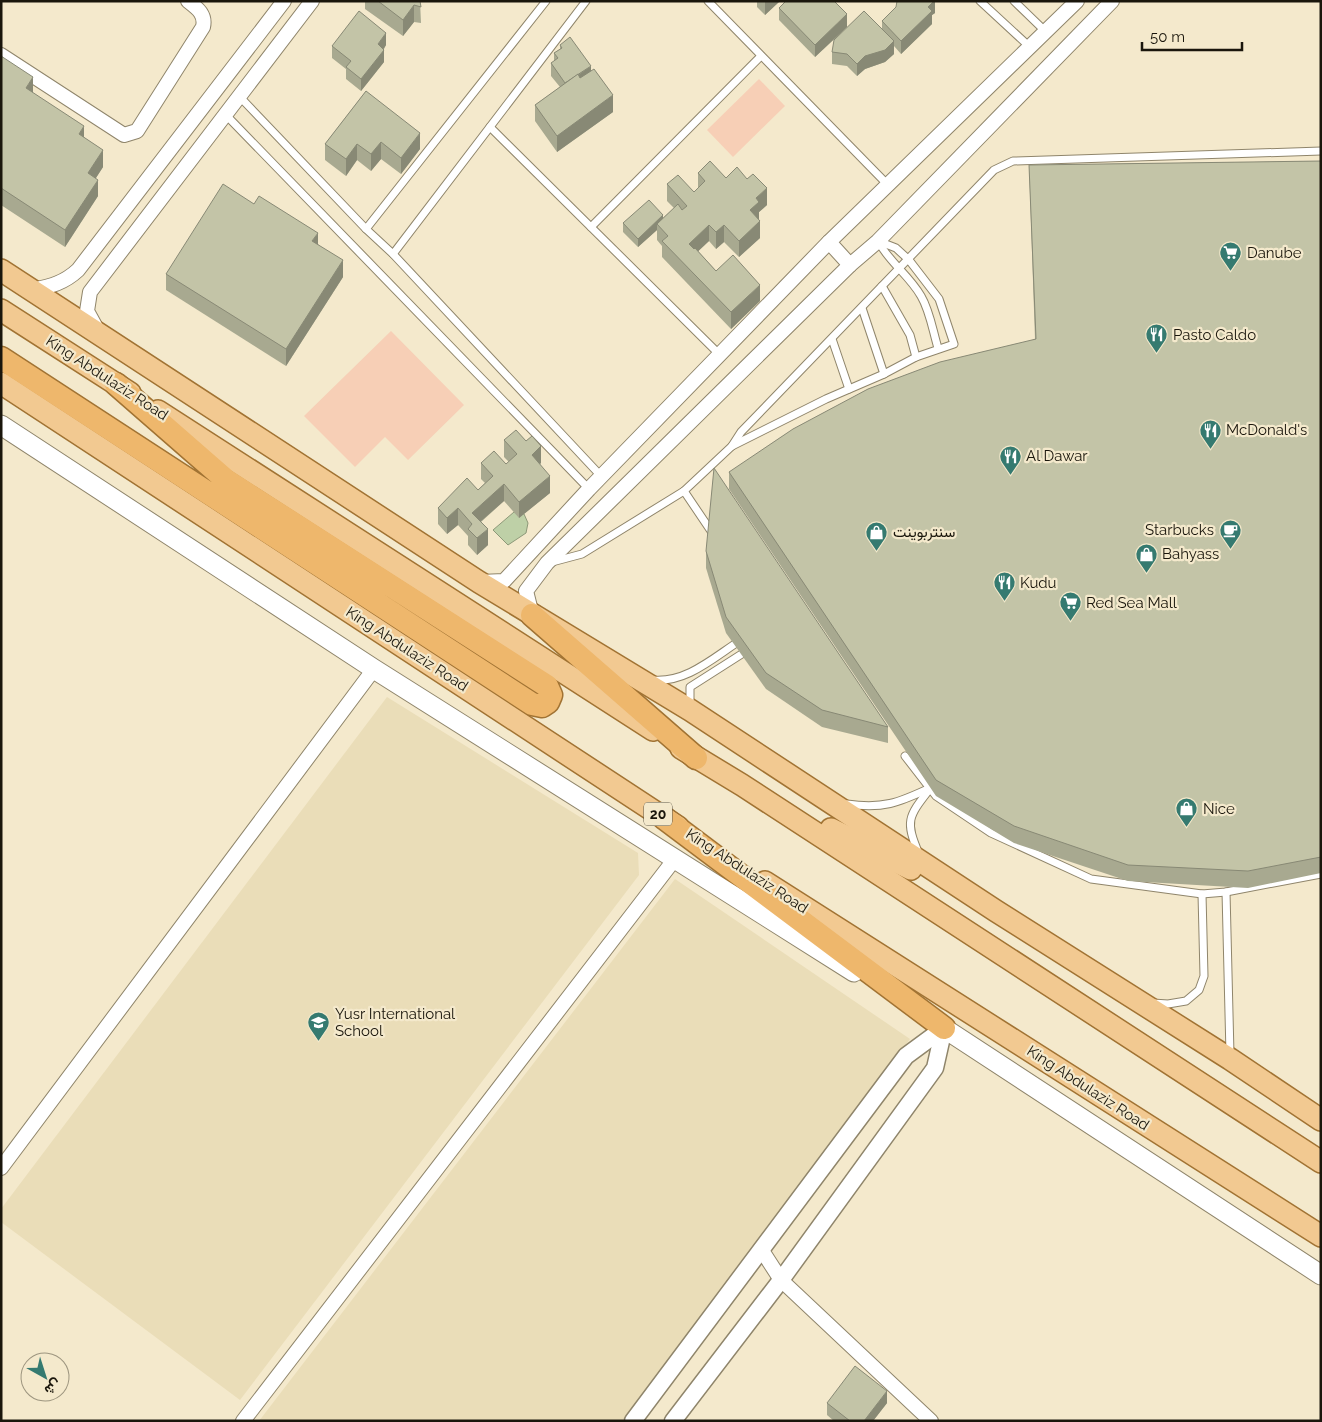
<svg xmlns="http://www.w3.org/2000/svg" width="1322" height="1422" viewBox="0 0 1322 1422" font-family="Raleway,Vazirmatn,sans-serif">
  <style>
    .built { fill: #eaddb8 }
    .green { fill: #f7cfb6 }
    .water { fill: #bed0a7; stroke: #8d9878 }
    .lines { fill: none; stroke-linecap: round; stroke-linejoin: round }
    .service-casing { stroke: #8f856b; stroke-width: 9 }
    .minor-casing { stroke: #8f856b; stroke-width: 16 }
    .tertiary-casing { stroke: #8f856b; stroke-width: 19 }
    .secondary-casing { stroke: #8f856b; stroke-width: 21 }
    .primary-casing { stroke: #a17333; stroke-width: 24 }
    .trunk-casing { stroke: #a17333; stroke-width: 25 }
    .service { stroke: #fff; stroke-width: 7 }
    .minor { stroke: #fff; stroke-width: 14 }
    .tertiary { stroke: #fff; stroke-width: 16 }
    .secondary { stroke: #fff; stroke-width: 19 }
    .primary { stroke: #f2c991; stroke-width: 21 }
    .trunk { stroke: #eeb76c; stroke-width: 22 }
    .wall { fill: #a8a990 }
    .shaded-wall { fill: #888975 }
    .building { fill: #c3c4a7; stroke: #888975 }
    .labels { text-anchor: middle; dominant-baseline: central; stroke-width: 4.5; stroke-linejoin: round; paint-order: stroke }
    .shield { fill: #f4e9cc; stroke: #5b5546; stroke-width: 1 }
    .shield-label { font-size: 14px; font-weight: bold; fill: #1a160c }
    .poi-label { font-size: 15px; fill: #1a160c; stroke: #f4e9cc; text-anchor: start }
    .street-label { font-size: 15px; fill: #1a160c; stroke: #f4e9cc }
  </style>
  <rect width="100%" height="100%" fill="#f4e9cc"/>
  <g class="built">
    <path d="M387 697 638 853 639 875 240 1400 1 1222V1209Z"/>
    <path d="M675 879 910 1039 622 1421H259Z"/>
  </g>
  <g class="green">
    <path d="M759 79 785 106 733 157 707 130Z"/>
    <path d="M391 331 464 405 408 460 385 437 355 467 304 416Z"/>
  </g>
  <path class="water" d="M514 512 524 514 528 523 526 533 508 545 493 530Z"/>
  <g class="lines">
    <defs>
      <g id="service">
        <path d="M708 1 887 184"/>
        <path d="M980 1 1031 48"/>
        <path d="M1014 1 1046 32"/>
        <path d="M239 96 366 229 393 254 601 476"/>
        <path d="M225 114 589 489"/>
        <path d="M490 127 719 354"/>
        <path d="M591 227 761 56"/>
        <path d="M366 229 546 1"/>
        <path d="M878 241C889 262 909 275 921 296 930 311 933 332 938 348"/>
        <path d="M393 254 586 1"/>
        <path d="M882 286 910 335 916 357"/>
        <path d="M862 308 884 374"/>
        <path d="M832 339 849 389"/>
        <path d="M732 446 741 432 994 170 1013 161 1321 151"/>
        <path d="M684 491 713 534"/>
        <path d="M552 562 582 554 684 491 732 446 826 399 884 374 916 357 954 344 939 299 909 260 896 248 878 241"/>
        <path d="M653 680C687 683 714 657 741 640"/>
        <path d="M690 707V687L748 650"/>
        <path d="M905 756 936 796 991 833 1091 879 1202 894 1226 892 1321 874"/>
        <path d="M847 804C883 809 898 803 930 788"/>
        <path d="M919 854C905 821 908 817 929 790"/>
        <path d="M1226 892 1230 1054"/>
        <path d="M1153 1003 1168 1004 1186 1001 1199 990 1204 976 1202 894"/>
      </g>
      <g id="minor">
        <path d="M1 55 124 135 137 131 203 27C206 14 197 8 188 1"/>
        <path d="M829 242 850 265"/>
        <path d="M33 290C51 286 64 283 78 270L284 1"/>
        <path d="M98 331 87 311 90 292 312 1"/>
        <path d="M480 582 504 581 589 489 829 242 1077 1"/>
        <path d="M532 615 526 591 547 563 850 265 878 241 1112 1"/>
        <path d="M1 1168 374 669"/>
        <path d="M761 1249 781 1280 931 1421"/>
        <path d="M243 1421 674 860"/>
      </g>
      <g id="tertiary">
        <path d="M633 1421 906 1056 944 1028"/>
        <path d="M673 1421 781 1280 935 1068 944 1028"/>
      </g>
      <g id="secondary">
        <path d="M1 425 374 669 854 972"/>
        <path d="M933 1021 1321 1275"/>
      </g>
      <g id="primary">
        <path d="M1 270 479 582 690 710 996 911 1230 1059 1321 1120"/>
        <path d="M1 310 130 393"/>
        <path d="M1 383 678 827"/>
        <path d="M158 411 653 730"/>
        <path d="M681 748 742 785 1321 1162"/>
        <path d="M831 829 911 869"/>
        <path d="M765 882 1321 1236"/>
      </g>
      <g id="trunk">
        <path d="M1 358 532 704 542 706 548 702 551 695 547 686 226 480 116 384"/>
        <path d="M532 615 696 758"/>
        <path d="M664 818 944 1028"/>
      </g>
    </defs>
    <use href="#service" class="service-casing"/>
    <use href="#minor" class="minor-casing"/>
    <use href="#tertiary" class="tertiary-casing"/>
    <use href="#secondary" class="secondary-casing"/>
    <use href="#primary" class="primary-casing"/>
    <use href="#trunk" class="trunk-casing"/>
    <use href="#service" class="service"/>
    <use href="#minor" class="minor"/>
    <use href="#tertiary" class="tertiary"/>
    <use href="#secondary" class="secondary"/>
    <use href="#primary" class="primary"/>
    <use href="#trunk" class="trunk"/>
  </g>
  <g class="wall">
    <path d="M365 1H420L421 23 414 22 403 36 365 9Z"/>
    <path d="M757 1H780L765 15 757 7Z"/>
    <path d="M935 1V13L932 15V24L901 54 894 46V54L885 62 865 69 857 76 847 66 832 64V52L882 29V21Z"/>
    <path d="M779 8 847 27 815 57 779 20Z"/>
    <path d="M386 45 384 49V62L361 91 346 79V69L332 58V46Z"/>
    <path d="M560 45 591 71 613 112 557 152 535 121V105L560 87 551 76V63L554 61V53L560 49Z"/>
    <path d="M1 56 33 93 84 137 103 167 96 178 98 196 65 247 1 205Z"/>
    <path d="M366 91 420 149 401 174 381 159 371 171 357 160 346 176 325 160V144Z"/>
    <path d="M1321 161V873L1248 888 1128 881 1014 843 936 796 729 489V472L1035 339 1029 165Z"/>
    <path d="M698 173 726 178 767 205 759 212V219L760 238 739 257 724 242 716 249 709 241 698 251 716 271 760 301 731 329 662 257V246L657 240V230L638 247 623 232V223L663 218 674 208 667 201V184L694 192 698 188Z"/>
    <path d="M318 244 343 277 286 366 166 290V274Z"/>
    <path d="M504 440 541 463 540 464 550 493 519 518 504 501 481 522 488 545 477 555 468 545V536L458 525 447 534 438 524V508L478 490 485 483 481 479V463L506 464 509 462 504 457Z"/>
    <path d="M706 551 888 727V743L822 727 766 689 726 633 706 568Z"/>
    <path d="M827 1403H887L873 1421H834L827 1415Z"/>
  </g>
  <g class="shaded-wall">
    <path d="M765 1H780L765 15Z"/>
    <path d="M934 1H935V13L932 15V24L901 54V41L928 7Z"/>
    <path d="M414 5V22L403 36V20Z"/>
    <path d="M847 14V27L815 57V45Z"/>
    <path d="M386 33V45L378 57V44Z"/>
    <path d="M894 41V54L885 62 865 69 857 76V64L865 56Z"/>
    <path d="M384 50V62L361 91V79Z"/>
    <path d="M591 66V79L566 84Z"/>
    <path d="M33 77V94L26 88Z"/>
    <path d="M613 95V112L557 152V136Z"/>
    <path d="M84 126V143L79 134Z"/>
    <path d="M420 133V149L401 174V158Z"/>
    <path d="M381 142V159L371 171V154Z"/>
    <path d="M357 144V160L346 176V159Z"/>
    <path d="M103 150V167L88 190V173Z"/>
    <path d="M98 180V196L65 247V230Z"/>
    <path d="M767 188V205L759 212V219L750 227V210L756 198Z"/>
    <path d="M663 215V223L657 224V230L638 247V239Z"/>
    <path d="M760 221V238L739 257V241Z"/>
    <path d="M709 225V241L689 260V244Z"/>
    <path d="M724 225V242L716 249V232Z"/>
    <path d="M318 233V249L312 241Z"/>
    <path d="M343 260V277L286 366V349Z"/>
    <path d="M760 285V301L731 329V312Z"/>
    <path d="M541 446V463L532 471V455Z"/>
    <path d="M550 476V493L519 518V502Z"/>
    <path d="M504 484V501L472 529V513Z"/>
    <path d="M458 508V525L447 534V518Z"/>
    <path d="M488 529V545L477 555V538Z"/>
    <path d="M887 1391V1403L873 1421H864Z"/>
  </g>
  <g class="building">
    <path d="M378 1H420L421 7 414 5 403 20Z"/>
    <path d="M786 1H834L847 14 815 45 779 8Z"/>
    <path d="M897 1H934L928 7 932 11 901 41 882 21 896 7Z"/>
    <path d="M359 11 386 33 378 44 384 50 361 79 346 67 351 61 332 46Z"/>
    <path d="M864 11 894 41 885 50 865 56 857 64 847 54 832 52 834 40Z"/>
    <path d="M570 37 591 66 565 83 551 63 558 58 554 53 562 48 560 45Z"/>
    <path d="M1 56 33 77 26 88 84 126 79 134 103 150 88 173 98 180 65 230 1 188Z"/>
    <path d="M594 69 613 95 557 136 535 105 578 74 580 78Z"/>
    <path d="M366 91 420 133 401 158 381 142 371 154 357 144 346 159 325 144Z"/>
    <path d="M710 161 726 178 737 167 747 179 753 174 767 188 756 198 759 202 750 210 760 221 739 241 724 225 716 232 709 225 689 244 694 249 695 248 716 271 733 255 760 285 731 312 662 241 668 236 657 224 678 204 682 210 687 206 667 184 678 175 694 192 705 181 698 173Z"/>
    <path d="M1321 161V857L1248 871 1128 865 1014 826 936 780 729 472 793 429 868 389 940 362 1036 339 1029 165Z"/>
    <path d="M223 184 254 204 259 196 318 233 312 241 343 260 286 349 166 274Z"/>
    <path d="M649 200 663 215 638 239 623 223Z"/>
    <path d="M516 430 526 441 532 436 541 446 532 455 550 476 519 502 504 484 472 513 488 529 477 538 468 529 472 524 458 508 447 518 438 508 467 478 478 490 493 476 481 463 494 451 506 464 517 454 504 440Z"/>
    <path d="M714 468 888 727 822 710 766 673 726 617 706 551Z"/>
    <path d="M855 1366 887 1391 864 1421H850L827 1403Z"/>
  </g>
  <defs>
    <symbol id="supermarket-pin" viewBox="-11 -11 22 30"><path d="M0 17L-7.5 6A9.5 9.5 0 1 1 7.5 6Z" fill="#357a70" stroke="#f4e9cc"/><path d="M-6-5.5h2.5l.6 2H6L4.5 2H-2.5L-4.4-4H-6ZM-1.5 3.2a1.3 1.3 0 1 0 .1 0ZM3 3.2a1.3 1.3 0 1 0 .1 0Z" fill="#fff"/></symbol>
    <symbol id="restaurant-pin" viewBox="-11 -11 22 30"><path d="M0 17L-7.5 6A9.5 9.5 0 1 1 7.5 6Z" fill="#357a70" stroke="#f4e9cc"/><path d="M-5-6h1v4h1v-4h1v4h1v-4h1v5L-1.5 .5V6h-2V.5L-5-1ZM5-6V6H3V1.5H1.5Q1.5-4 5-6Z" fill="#fff"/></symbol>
    <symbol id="cafe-pin" viewBox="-11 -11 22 30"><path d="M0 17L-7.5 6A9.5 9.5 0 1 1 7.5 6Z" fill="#357a70" stroke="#f4e9cc"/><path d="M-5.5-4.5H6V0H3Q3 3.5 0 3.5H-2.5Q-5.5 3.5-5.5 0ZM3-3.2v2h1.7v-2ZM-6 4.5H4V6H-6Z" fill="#fff"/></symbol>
    <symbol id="shop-pin" viewBox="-11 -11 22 30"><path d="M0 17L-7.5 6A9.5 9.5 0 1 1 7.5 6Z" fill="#357a70" stroke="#f4e9cc"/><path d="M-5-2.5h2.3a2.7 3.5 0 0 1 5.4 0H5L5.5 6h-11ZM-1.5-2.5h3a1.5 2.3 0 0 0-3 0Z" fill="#fff"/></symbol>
    <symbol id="school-pin" viewBox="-11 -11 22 30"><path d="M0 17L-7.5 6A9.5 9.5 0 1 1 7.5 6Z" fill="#357a70" stroke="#f4e9cc"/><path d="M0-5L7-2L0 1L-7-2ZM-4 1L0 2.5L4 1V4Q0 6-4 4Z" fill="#fff"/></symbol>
  </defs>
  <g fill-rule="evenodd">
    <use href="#supermarket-pin" x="1218" y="240" width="25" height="34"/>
    <use href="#restaurant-pin" x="1144" y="322" width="25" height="34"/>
    <use href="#restaurant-pin" x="1198" y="418" width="25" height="34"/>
    <use href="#restaurant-pin" x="998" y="444" width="25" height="34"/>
    <use href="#cafe-pin" x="1218" y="518" width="25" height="34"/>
    <use href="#shop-pin" x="864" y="520" width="25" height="34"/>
    <use href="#shop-pin" x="1134" y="542" width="25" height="34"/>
    <use href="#restaurant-pin" x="992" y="570" width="25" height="34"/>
    <use href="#supermarket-pin" x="1058" y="590" width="25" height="34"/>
    <use href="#shop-pin" x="1174" y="796" width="25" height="34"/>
    <use href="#school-pin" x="306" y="1010" width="25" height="34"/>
  </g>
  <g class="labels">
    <rect class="shield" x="644" y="802.5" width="28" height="23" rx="4"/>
    <g class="shield-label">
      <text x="658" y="814">20</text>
    </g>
    <g class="poi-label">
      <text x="1247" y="253">Danube</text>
      <text x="1173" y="335">Pasto Caldo</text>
      <text x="1226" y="430">McDonald's</text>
      <text x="1026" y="456">Al Dawar</text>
      <text x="1214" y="530" text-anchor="end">Starbucks</text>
      <text x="893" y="532">سنتربوينت</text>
      <text x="1162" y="554">Bahyass</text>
      <text x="1020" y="583">Kudu</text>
      <text x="1086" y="603">Red Sea Mall</text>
      <text x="1203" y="809">Nice</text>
      <text x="335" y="1014">Yusr International<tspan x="335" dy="17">School</tspan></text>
    </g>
    <g class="street-label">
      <text transform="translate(107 378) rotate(33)">King Abdulaziz Road</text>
      <text transform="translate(407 649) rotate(33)">King Abdulaziz Road</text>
      <text transform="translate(747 871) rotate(33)">King Abdulaziz Road</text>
      <text transform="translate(1088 1088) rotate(33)">King Abdulaziz Road</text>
    </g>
  </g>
  <rect width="1322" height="1422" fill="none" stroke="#1a160c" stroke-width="5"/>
  <g transform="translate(45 1377) rotate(141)"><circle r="24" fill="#f4e9cc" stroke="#9d957f"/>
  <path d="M0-4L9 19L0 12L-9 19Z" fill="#357a70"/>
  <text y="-8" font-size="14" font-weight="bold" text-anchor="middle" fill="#1a160c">ش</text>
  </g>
  <path d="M1142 42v8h100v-8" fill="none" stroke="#1a160c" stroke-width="2.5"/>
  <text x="1150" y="42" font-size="15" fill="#1a160c" stroke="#f4e9cc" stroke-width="4" paint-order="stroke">50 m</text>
</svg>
